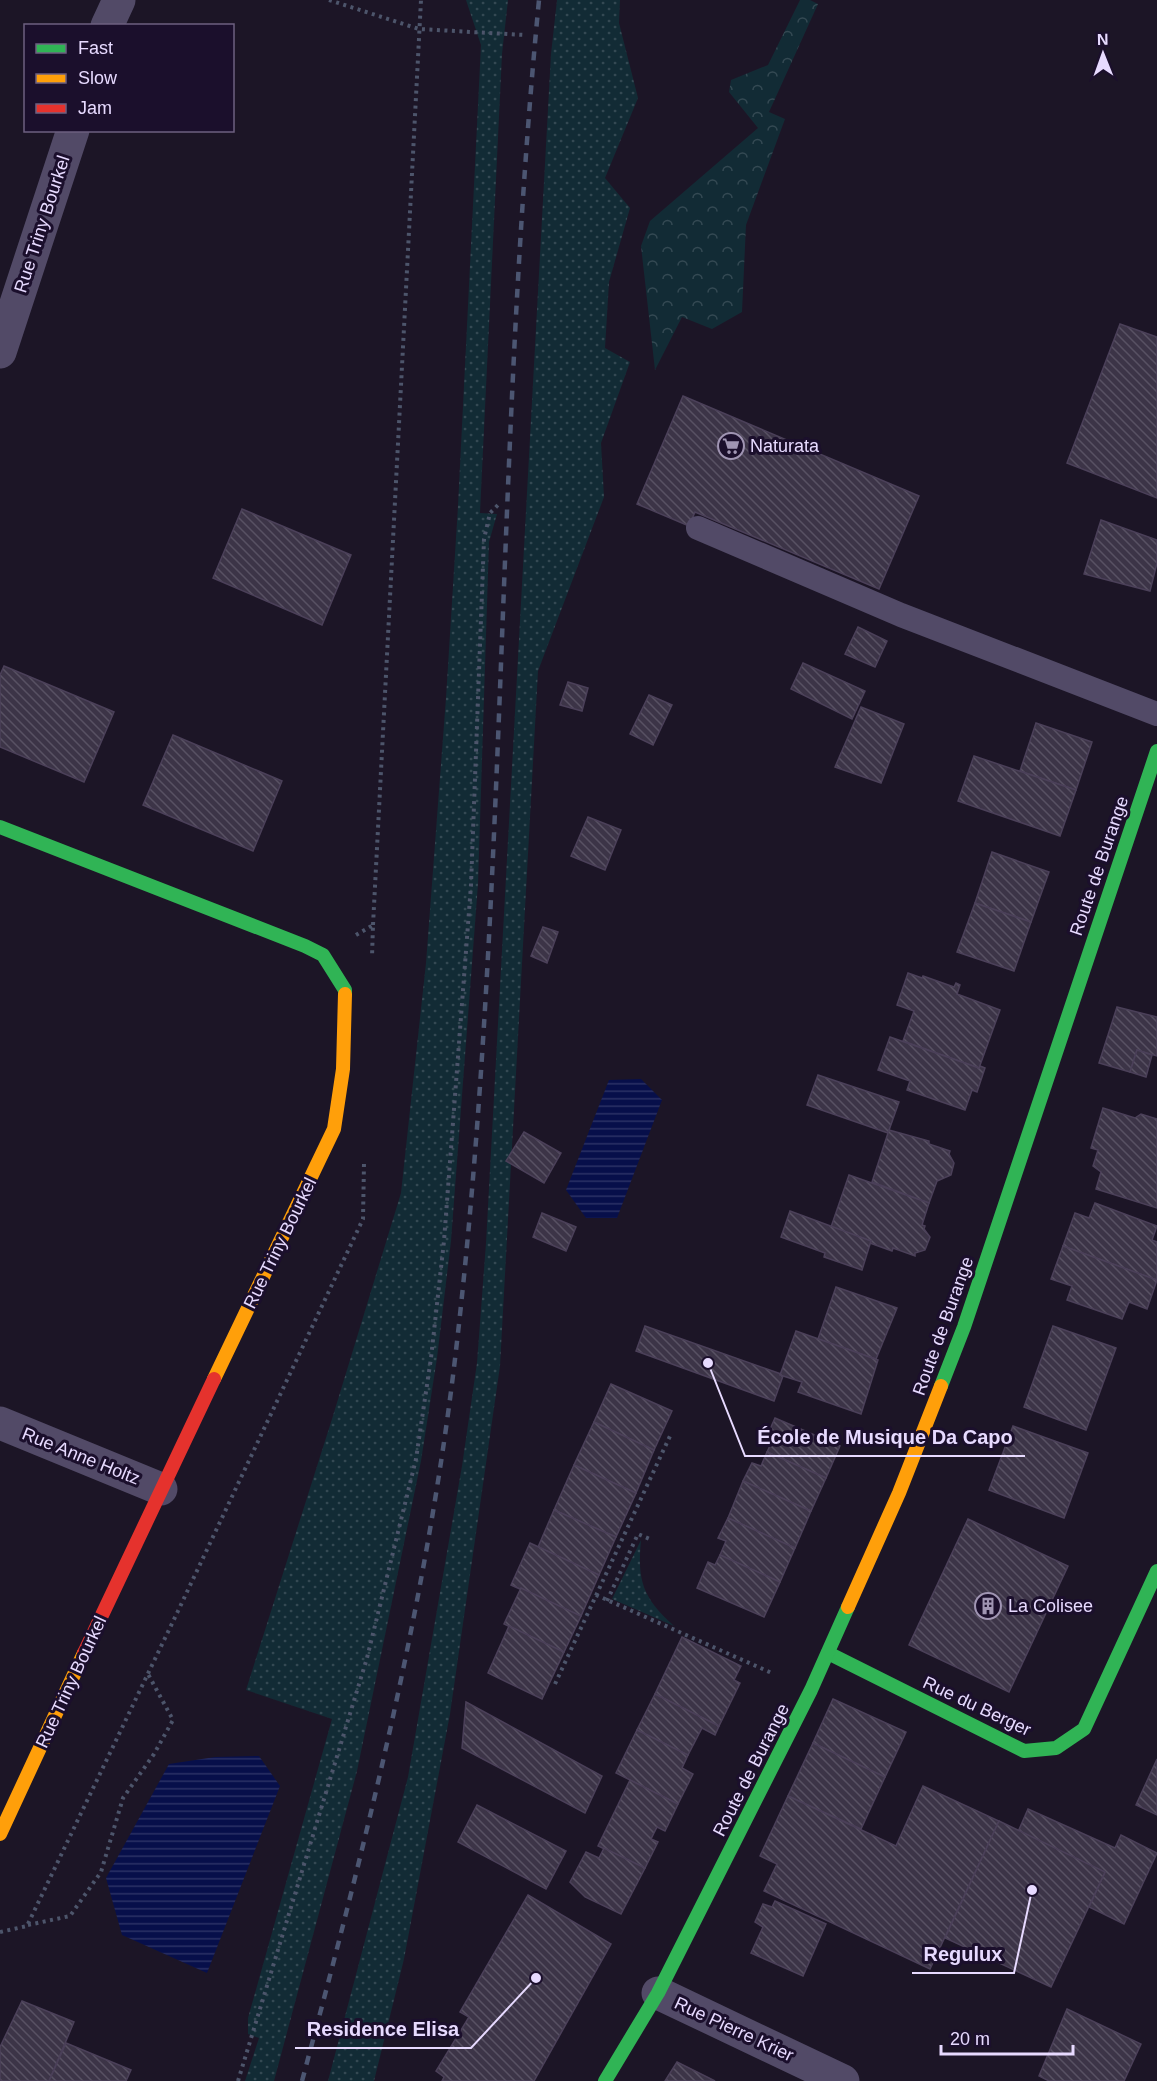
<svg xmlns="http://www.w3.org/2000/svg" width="1157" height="2081" viewBox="0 0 1157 2081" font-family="Arial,sans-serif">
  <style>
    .grass { fill: url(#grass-dots) }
    .forest { fill: url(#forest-crowns) }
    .water { fill: url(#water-rules) }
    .building { fill: url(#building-back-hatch); stroke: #4b4059; stroke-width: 1.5 }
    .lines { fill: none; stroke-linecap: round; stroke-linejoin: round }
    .path { stroke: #4d556b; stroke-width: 4; stroke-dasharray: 3 4.5; stroke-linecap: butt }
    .lane { stroke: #524a67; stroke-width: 24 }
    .street { stroke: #524a67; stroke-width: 33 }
    .fast { stroke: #30b455; stroke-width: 14 }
    .slow { stroke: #ff9f0a; stroke-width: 14 }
    .jam { stroke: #e5322d; stroke-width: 14 }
    .rail { stroke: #4c5672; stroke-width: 4.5; stroke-dasharray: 9 8; stroke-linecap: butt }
    .labels { text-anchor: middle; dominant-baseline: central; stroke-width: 6; stroke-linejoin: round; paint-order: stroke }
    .street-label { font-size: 18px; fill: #e7daff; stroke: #1b0f2c }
    .poi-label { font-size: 18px; fill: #e7daff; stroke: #1b0f2c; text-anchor: start }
    .leader { fill: none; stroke: #e7daff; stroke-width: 2 }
    .callout-dot { fill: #e7daff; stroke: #1b0f2c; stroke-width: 2 }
    .callout-label { font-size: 20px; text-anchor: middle; font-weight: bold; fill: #e7daff; stroke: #1b0f2c; stroke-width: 6; stroke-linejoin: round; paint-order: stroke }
  </style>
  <defs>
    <pattern id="grass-dots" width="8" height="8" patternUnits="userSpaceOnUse" patternTransform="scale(1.5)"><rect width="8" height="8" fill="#122b35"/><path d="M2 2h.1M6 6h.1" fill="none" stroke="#344953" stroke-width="1.8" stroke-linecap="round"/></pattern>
    <pattern id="forest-crowns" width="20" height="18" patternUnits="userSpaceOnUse" patternTransform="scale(1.5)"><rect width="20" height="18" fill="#122b35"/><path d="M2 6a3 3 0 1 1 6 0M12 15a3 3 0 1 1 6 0" fill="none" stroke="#344953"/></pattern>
    <pattern id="water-rules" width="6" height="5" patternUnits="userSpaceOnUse" patternTransform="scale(1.5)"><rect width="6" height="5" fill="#070f4a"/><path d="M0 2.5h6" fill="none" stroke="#2b3165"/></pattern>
    <pattern id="building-back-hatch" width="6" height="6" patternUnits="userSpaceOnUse" patternTransform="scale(1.5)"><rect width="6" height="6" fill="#3c3447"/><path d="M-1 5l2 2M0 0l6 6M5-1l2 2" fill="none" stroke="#585163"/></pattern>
  </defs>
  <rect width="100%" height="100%" fill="#1c1526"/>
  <g class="grass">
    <path d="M466 0H508L502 54 480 513 497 514 489 542 478 884 451 1241 437 1358 421 1461 357 1771 274 2081H245L259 2038 248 2034V2018L332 1719 246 1690 332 1419 401 1193 426 963 446 698 458 506 481 45Z"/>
    <path d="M557 0H620L619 23 638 98 605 178 630 208 609 282 605 348 630 362 601 443 604 497 538 671 500 1366 450 1714 404 1959 374 2081H328L408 1777 462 1466 477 1363 486 1243 551 54Z"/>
    <path d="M641 1540C637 1581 643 1598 674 1626L612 1599Z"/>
  </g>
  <path class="forest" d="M800 0H810L818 4 769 112 785 119 746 225 742 312 712 329 682 317 655 370 641 246 650 221 758 128 729 92 731 80 768 65Z"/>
  <g class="water">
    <path d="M641 1079 662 1100 617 1218H586L566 1190 609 1080Z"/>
    <path d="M259 1756 280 1786 207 1973 122 1935 106 1878 169 1764 215 1757Z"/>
  </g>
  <g class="building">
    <path d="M1120 324 1157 337V498L1067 463Z"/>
    <path d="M683 396 919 496 879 589 695 512 689 526 637 504Z"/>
    <path d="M242 509 351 555 322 625 213 578Z"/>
    <path d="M1101 520 1157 540V563L1150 591 1084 574Z"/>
    <path d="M858 627 887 641 875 667 845 654Z"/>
    <path d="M803 663 865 691 852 719 791 689Z"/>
    <path d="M4 666 114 712 84 782 0 747V675Z"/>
    <path d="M568 682 588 688 582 711 560 705Z"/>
    <path d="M649 695 672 705 653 745 630 734Z"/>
    <path d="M861 707 904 724 881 783 835 767Z"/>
    <path d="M1036 723 1092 742 1076 790 1020 771Z"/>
    <path d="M173 735 282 781 253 851 143 805Z"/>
    <path d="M974 756 1076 790 1060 836 958 801Z"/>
    <path d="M588 817 621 830 605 870 571 856Z"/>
    <path d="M992 852 1049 872 1031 922 975 903Z"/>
    <path d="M975 903 1031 922 1014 971 957 952Z"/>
    <path d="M543 927 558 932 547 963 531 956Z"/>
    <path d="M908 973 922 978 923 976 954 987 956 983 960 985 957 994 1000 1010 979 1068 903 1041 914 1011 897 1005Z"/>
    <path d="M1117 1007 1157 1017V1056L1137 1050 1130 1072 1099 1063Z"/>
    <path d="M890 1037 979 1068 980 1066 985 1068 977 1092 972 1090 965 1110 907 1090 910 1081 878 1070Z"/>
    <path d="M1137 1050 1152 1055 1146 1077 1130 1072Z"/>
    <path d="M818 1075 899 1102 888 1133 807 1105Z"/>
    <path d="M1103 1108 1135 1118 1141 1114 1157 1119V1208L1096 1189 1101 1172 1093 1166 1098 1150 1091 1148Z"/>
    <path d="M889 1130 929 1141V1144L950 1151 949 1154 954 1163 951 1175 937 1181 929 1203 872 1182Z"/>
    <path d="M524 1132 561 1153 544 1183 506 1161Z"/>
    <path d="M849 1175 929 1203 922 1225 925 1226 924 1229 930 1237 925 1250 915 1253V1256L893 1248 892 1251 870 1243 871 1241 831 1227Z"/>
    <path d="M1095 1203 1157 1226 1152 1240 1157 1242V1280L1063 1246 1075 1213 1089 1218Z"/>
    <path d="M790 1211 871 1241 862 1270 824 1257 825 1253 781 1237Z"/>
    <path d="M542 1213 576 1227 566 1251 533 1237Z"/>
    <path d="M1063 1246 1157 1280 1147 1309 1129 1302 1122 1319 1067 1300 1072 1286 1051 1279Z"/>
    <path d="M836 1287 897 1308 876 1359 818 1339Z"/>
    <path d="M645 1326 781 1374 783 1376 774 1401 636 1351Z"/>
    <path d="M1053 1326 1116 1348 1086 1430 1024 1407Z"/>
    <path d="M796 1331 878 1360 861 1414 798 1392 802 1382 780 1375Z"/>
    <path d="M611 1384 672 1411 654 1450 594 1422Z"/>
    <path d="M775 1418 840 1446 826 1478 767 1452 773 1439 767 1436Z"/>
    <path d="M594 1422 654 1450 636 1493 574 1465Z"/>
    <path d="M1013 1426 1088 1453 1064 1518 989 1490Z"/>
    <path d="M767 1452 826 1478 811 1511 743 1481 752 1463 761 1466Z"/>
    <path d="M574 1465 636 1493 616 1537 554 1510Z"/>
    <path d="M743 1481 811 1511 795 1548 728 1518Z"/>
    <path d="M554 1510 616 1537 599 1575 538 1547Z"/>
    <path d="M728 1518 795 1548 780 1582 720 1555 726 1541 718 1538Z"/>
    <path d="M968 1519 1068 1566 1009 1692 909 1645Z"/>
    <path d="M530 1543 599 1575 581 1616 511 1585Z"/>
    <path d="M720 1555 780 1582 764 1617 697 1588 708 1562 715 1565Z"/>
    <path d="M521 1588 581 1616 564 1652 504 1624Z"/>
    <path d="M509 1626 564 1652 542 1699 488 1673Z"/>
    <path d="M682 1637 741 1666 734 1680 740 1683 719 1726 655 1694Z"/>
    <path d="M655 1694 719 1726 715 1735 702 1728 688 1755 637 1730Z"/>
    <path d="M833 1699 906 1732 885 1777 813 1743Z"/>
    <path d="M466 1702 602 1776 585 1813 462 1748Z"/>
    <path d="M637 1730 688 1755 682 1768 693 1774 678 1804 616 1773Z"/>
    <path d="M813 1743 885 1777 861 1829 788 1796Z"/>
    <path d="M1157 1759V1815L1136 1805Z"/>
    <path d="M630 1780 678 1804 665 1831 657 1827 651 1839 658 1842 645 1868 598 1846Z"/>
    <path d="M923 1786 999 1821 930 1969 764 1891 777 1864 760 1856 788 1796 896 1846Z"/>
    <path d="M477 1805 566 1851 546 1889 458 1842Z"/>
    <path d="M1028 1809 1115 1848 1121 1835 1157 1853 1124 1924 1089 1907 1105 1872 1018 1832Z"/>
    <path d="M999 1821 1105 1872 1051 1987 945 1938Z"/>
    <path d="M604 1848 645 1868 621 1914 585 1897 570 1882 586 1852 599 1858Z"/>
    <path d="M528 1895 611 1944 534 2081H442L444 2077 436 2071 469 2017 460 2012Z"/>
    <path d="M775 1901 826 1924 803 1976 751 1953 763 1927 755 1922 763 1904 772 1907Z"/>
    <path d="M22 2001 74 2022 49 2081H0V2047Z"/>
    <path d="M1067 2009 1141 2044 1124 2081H1049L1039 2076Z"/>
    <path d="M66 2043 131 2070 126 2081H49Z"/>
    <path d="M677 2062 715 2081H665Z"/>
  </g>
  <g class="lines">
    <g class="path">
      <path d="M329 0 419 29 525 35"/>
      <path d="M373 925 421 0"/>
      <path d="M356 935 373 925 372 957"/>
      <path d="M596 1595 774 1674"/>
      <path d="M607 1601 638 1534 652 1540"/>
      <path d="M555 1684 670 1436"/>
      <path d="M28 1925 70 1916 101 1872 123 1798 154 1754 173 1720 148 1674"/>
      <path d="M0 1932 27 1926 178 1611 363 1219 364 1163"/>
      <path d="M238 2081 367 1658 416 1459 431 1358 444 1241 471 885 484 539 490 513 498 505"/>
    </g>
    <path class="lane" d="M698 528 901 615 1157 714"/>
    <g class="street">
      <path d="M107 26 119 0"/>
      <path d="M0 352 73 130"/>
      <path d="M0 1423 161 1489"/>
      <path d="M658 1993 843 2081"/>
    </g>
    <g class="fast">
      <path d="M0 827 305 946 323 955 345 990V994"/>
      <path d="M941 1386 964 1327 1157 751"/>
      <path d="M828 1653 1024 1751 1056 1748 1084 1729 1157 1571"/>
      <path d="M605 2081 658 1993 811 1690 848 1607"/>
    </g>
    <g class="slow">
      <path d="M214 1379 334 1129 343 1069 345 994"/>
      <path d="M848 1607 899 1493 941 1386"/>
      <path d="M0 1834 84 1653"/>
    </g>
    <path class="jam" d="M84 1653 214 1379"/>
    <path class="rail" d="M302 2081C366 1843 426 1604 455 1359 508 908 495 452 539 0"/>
  </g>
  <defs>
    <symbol id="supermarket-ring" viewBox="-11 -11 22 22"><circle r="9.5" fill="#1b0f2c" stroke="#a095b3" stroke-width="1.5"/><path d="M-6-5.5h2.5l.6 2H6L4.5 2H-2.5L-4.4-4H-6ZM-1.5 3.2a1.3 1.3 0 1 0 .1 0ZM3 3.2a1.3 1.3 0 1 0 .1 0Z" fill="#a095b3"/></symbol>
    <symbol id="building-ring" viewBox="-11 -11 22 22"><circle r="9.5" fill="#1b0f2c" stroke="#a095b3" stroke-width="1.5"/><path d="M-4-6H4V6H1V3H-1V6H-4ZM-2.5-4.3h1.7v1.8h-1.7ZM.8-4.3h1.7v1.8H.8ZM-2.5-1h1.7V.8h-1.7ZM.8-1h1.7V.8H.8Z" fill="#a095b3"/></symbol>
  </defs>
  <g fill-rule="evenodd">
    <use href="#supermarket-ring" x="716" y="431" width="30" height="30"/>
    <use href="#building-ring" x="973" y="1591" width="30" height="30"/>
  </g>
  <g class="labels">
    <g class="street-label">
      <text transform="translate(42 224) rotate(-72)">Rue Triny Bourkel</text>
      <text transform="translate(1099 866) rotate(-71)">Route de Burange</text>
      <text transform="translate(280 1243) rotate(-64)">Rue Triny Bourkel</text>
      <text transform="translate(943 1326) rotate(-70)">Route de Burange</text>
      <text transform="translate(81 1456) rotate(22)">Rue Anne Holtz</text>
      <text transform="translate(71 1682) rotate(-65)">Rue Triny Bourkel</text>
      <text transform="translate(977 1706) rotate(25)">Rue du Berger</text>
      <text transform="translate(751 1770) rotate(-63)">Route de Burange</text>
      <text transform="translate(734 2029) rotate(25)">Rue Pierre Krier</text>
    </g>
    <g class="poi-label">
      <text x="750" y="446">Naturata</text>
      <text x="1008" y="1606">La Colisee</text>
    </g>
  </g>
  <path class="leader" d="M708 1363L745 1456H1025M1032 1890L1014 1973H912M536 1978L471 2048H295"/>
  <g class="callout-dot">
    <circle cx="708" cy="1363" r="6"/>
    <circle cx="1032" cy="1890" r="6"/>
    <circle cx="536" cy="1978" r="6"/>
  </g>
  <g class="callout-label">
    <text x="885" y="1444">École de Musique Da Capo</text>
    <text x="963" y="1961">Regulux</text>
    <text x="383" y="2036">Residence Elisa</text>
  </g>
  <rect x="24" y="24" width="210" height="108" fill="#1b0f2c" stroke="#6d6080" stroke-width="1.5"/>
  <rect x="36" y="44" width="30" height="9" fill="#30b455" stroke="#6d6080" stroke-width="1.5"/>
  <text x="78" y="54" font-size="18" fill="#e7daff">Fast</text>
  <rect x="36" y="74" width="30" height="9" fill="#ff9f0a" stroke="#6d6080" stroke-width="1.5"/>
  <text x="78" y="84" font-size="18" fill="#e7daff">Slow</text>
  <rect x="36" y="104" width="30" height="9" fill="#e5322d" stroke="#6d6080" stroke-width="1.5"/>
  <text x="78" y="114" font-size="18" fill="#e7daff">Jam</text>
  <g transform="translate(1103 54) rotate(359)" stroke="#1b0f2c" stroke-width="4.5" paint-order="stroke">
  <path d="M0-4.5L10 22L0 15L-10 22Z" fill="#e7daff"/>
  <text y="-9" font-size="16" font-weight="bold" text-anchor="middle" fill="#e7daff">N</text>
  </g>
  <path d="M941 2045v9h132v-9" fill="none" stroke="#e7daff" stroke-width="3"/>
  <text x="950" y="2045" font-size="18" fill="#e7daff" stroke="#1b0f2c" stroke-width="4.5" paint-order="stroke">20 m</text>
</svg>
